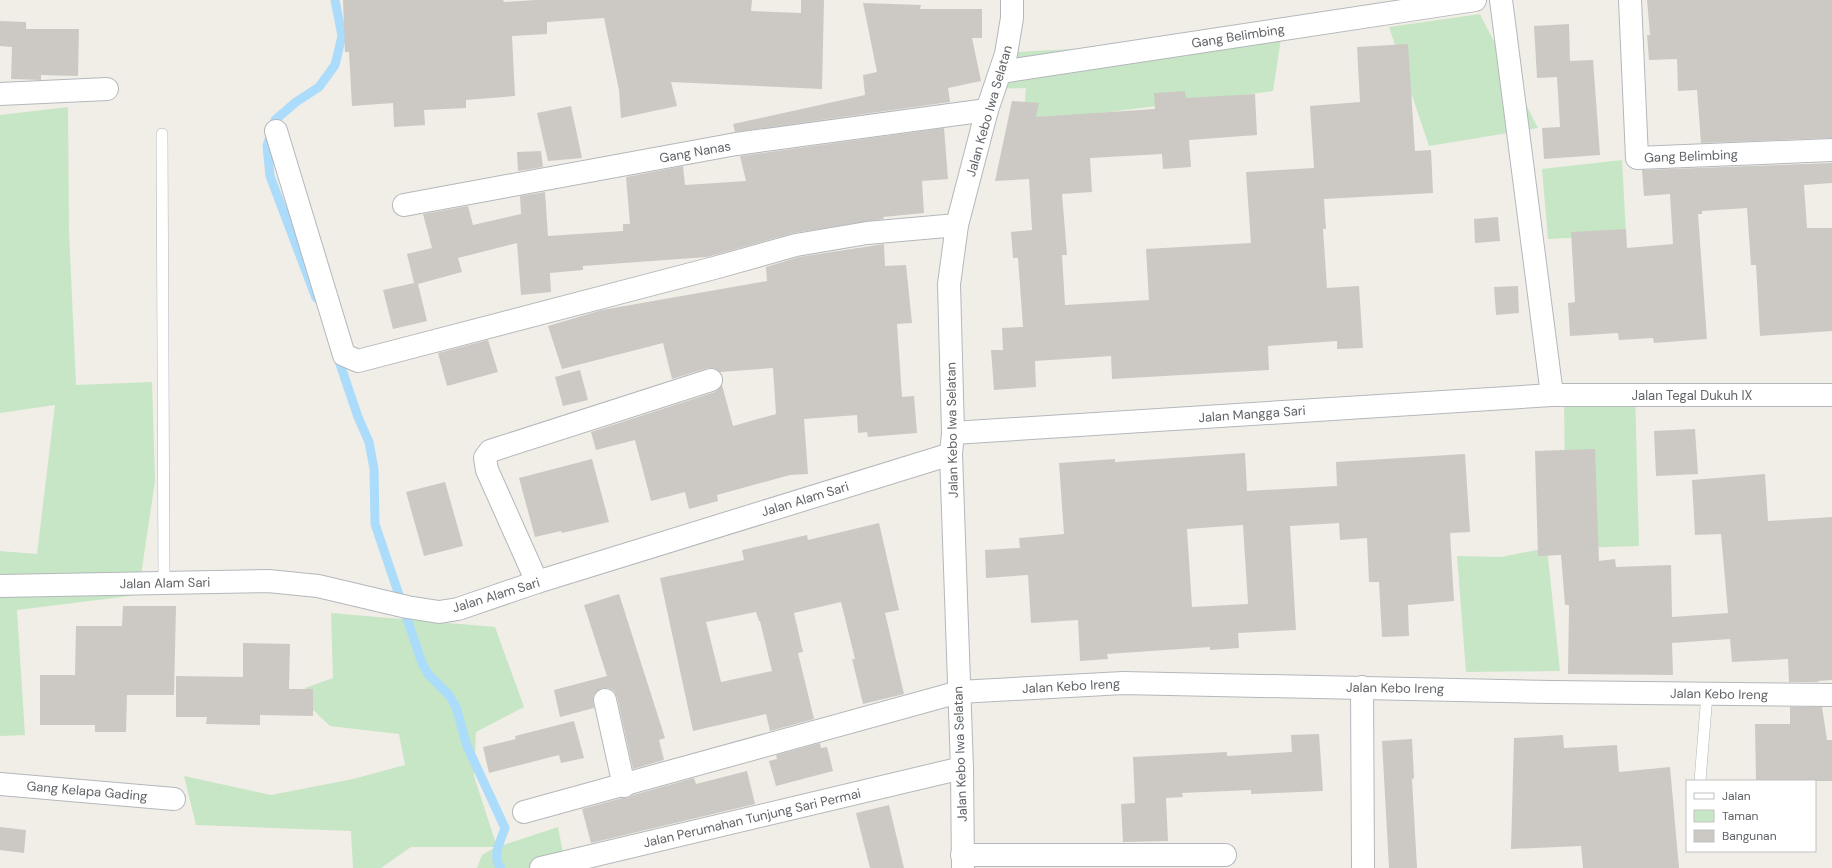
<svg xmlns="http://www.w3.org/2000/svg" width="1832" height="868" viewBox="0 0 1832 868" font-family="'DM Sans',sans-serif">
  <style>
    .green { fill: #c7e6c5 }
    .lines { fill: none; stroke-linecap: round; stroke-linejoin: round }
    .stream { stroke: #acdcfb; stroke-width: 9 }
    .building { fill: #ccc9c4; fill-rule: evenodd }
    .service-casing { stroke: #b4b7bb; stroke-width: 12 }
    .minor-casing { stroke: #b4b7bb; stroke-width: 24 }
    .tertiary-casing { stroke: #b4b7bb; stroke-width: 24 }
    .service { stroke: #fff; stroke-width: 11 }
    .minor { stroke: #fff; stroke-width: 22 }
    .tertiary { stroke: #fff; stroke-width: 22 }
    .labels { text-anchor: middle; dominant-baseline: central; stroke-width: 3.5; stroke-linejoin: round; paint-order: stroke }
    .street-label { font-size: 13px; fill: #5f6367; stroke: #fff }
  </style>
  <rect width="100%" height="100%" fill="#f0eee7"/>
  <g class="green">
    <path d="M1480 14 1538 128 1429 146 1389 27Z"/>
    <path d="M1282 32 1273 91 1078 116 1020 157 1026 88 989 89 995 53 1131 46Z"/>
    <path d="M68 107 69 231 76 385 152 382 155 481 138 595 17 610 25 735 0 736V551L37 554 55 405 0 413V115Z"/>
    <path d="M1622 160 1626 235 1548 239 1542 169Z"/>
    <path d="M1635 390 1639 546 1578 548 1565 497 1564 391Z"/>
    <path d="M1547 548 1560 671 1466 672 1457 556 1501 557Z"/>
    <path d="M331 613 495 627 524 707 476 732 474 776 497 847 558 827 566 868H477L482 855 496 847H411L381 868H353L351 831 196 825 184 776 271 795 353 779 405 765 399 734 330 726 310 707 305 688 333 678Z"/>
  </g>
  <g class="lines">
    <g class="stream">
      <path d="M316 298 270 176 267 146 275 120 296 102 319 87 335 65 342 36 335 0"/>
      <path d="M337 355 358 417 369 442 374 469 375 524 422 663 428 674 449 695 456 707 467 746 505 828C501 840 491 857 501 868"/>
    </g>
  </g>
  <g class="building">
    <path d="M343 0H503L504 2 536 0H752L751 11 801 13V0H824L822 89 671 82 677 106 621 118 619 90 604 18 547 22V34L512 36 515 96 466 100V108L424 110 425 125 394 127 393 103 352 106 349 52H345Z"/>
    <path d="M1647 0H1832V138L1701 143 1697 90 1678 91 1677 59 1649 60 1647 35H1650Z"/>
    <path d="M863 3 921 5 920 9H982V38H972L981 81 948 88 950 102 735 132 733 124 865 95 863 75 877 72Z"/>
    <path d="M0 21 26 22V29H79L78 76 41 75V80L11 79 12 47 0 46Z"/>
    <path d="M1569 24 1570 61 1593 60 1600 155 1544 159 1542 128 1560 127 1557 77 1537 78 1534 26Z"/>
    <path d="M1408 44 1415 151 1431 150 1433 193 1324 199 1326 229H1323L1327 288 1359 286 1363 348 1337 349V341L1268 346 1269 370 1112 379 1111 356 1035 361 1036 387 994 390 991 350H1003L1002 328 1023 327 1018 258H1013L1011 232 1032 230 1029 179 995 181 1012 101 1039 103 1036 117 1155 109 1154 93 1185 91 1186 98 1255 94 1257 135 1189 140 1191 167 1163 169 1162 154 1090 158 1092 192 1062 194 1067 255H1062L1065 305 1149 300 1146 249 1251 243 1246 172 1314 168 1310 106 1360 102 1357 47Z"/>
    <path d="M571 106 582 158 548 161 537 113Z"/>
    <path d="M944 128 948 179 922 181 924 213 883 217 884 219 794 233 707 257 583 266V270L550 273 551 292 521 295 517 243 458 258 462 272 418 284 427 321 393 329 383 290 414 283 407 254 432 248 423 214 468 206 473 225 521 214 520 196 545 192 548 236 623 231V224H630L626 177 683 166 685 185 746 181 740 156Z"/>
    <path d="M541 151 543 167 518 171 517 152Z"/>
    <path d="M1832 163V183L1804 185 1807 228H1832V331L1760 336 1756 265H1751L1747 208 1702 211V214H1698L1707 339 1654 343 1653 338 1619 340 1618 333 1570 336 1568 303 1575 302 1571 232 1626 229 1627 248 1673 244 1670 194 1644 196 1642 170Z"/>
    <path d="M1498 217 1500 241 1475 243 1474 219Z"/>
    <path d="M884 244 885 266 906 265 912 323 897 324 902 397 914 396 917 433 868 437 867 432 858 433 857 415 804 419 808 474 790 475 717 495 718 501 689 509 685 492 651 501 635 440 596 450 591 432 715 392 722 385 733 426 776 414 773 368 720 372 714 368H708L672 379 663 343 562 369 548 326 602 310 767 281 766 267 799 257Z"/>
    <path d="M1518 286 1519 313 1496 315 1494 287Z"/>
    <path d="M488 340 498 372 447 386 438 353Z"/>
    <path d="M580 370 588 400 563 406 555 377Z"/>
    <path d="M1695 429 1698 474 1656 476 1654 431Z"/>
    <path d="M1595 449 1599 561 1615 559 1616 567 1671 565 1672 617 1728 613 1721 534 1695 535 1692 480 1765 474 1768 521 1832 517V680L1818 681V682H1789L1788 659 1732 662 1730 639 1672 643 1673 675 1568 674 1569 605H1565L1561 555 1538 556 1535 451Z"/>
    <path d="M1245 453 1247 491 1337 486 1336 462 1465 454 1470 532 1450 533 1454 601 1408 605 1409 636 1382 637 1379 582H1369L1367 538 1340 540 1339 523 1290 526 1296 630 1238 633 1239 648 1210 650V647L1107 654 1108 659 1080 661 1078 620 1031 623 1028 575 986 578 985 550 1020 548 1019 538 1064 534 1059 463 1115 459V462ZM1243 525 1248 604 1192 607 1187 529Z"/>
    <path d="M592 459 609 522 562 533 561 531 535 537 519 478Z"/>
    <path d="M445 482 463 546 424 556 406 492Z"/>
    <path d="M879 523 899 610 885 613 904 694 863 704 852 659H855L841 602 794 613 803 652 798 653 814 719 770 731 766 714 693 731 660 578 744 560 742 550 807 535 808 540ZM756 612 759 621H760L772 671 721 682 706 622Z"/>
    <path d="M619 594 665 738 659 740 664 760 633 769 617 697 614 691 608 688H602L597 691 593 696 594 708 560 717 554 690 607 676 584 605Z"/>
    <path d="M123 606H176L174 695H127L126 732H95V725H40V675H75L76 626H122Z"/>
    <path d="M243 643 290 644 289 689H313V716L260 715V725L206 724 207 717H176V676L243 677Z"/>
    <path d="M1790 707H1822L1827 740H1832V781H1756L1755 724H1790Z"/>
    <path d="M574 721 584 758 561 763 559 755 489 773 483 747 516 739 515 736Z"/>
    <path d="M1319 734 1323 791 1251 794V790L1182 793 1183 797 1166 798 1168 841 1123 842 1121 804 1135 803 1133 757 1227 752V756L1292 752 1291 735Z"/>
    <path d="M1563 735 1564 748 1617 745 1619 772 1670 767 1679 868H1583L1581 846 1511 849 1514 738Z"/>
    <path d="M1412 739 1414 778 1412 779 1417 868H1389L1382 741Z"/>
    <path d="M820 743 821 748 827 747 833 771 776 786 769 761 777 759 776 755Z"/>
    <path d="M747 771 755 804 591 843 582 809 622 798H627L633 795 694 778 696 784Z"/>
    <path d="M889 805 904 868H870L856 813Z"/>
    <path d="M0 827 26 830 24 853 0 850Z"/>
  </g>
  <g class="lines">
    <defs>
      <g id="service">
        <path d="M162 134 164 583"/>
        <path d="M1700 781 1707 694"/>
      </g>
      <g id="minor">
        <path d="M1501 0 1552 395"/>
        <path d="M1630 0 1637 158 1832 150"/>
        <path d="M1001 72 1475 0"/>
        <path d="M0 94 107 89"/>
        <path d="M276 131 344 355 358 361 714 268 796 245 867 233 957 225"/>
        <path d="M404 205 736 144 987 110"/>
        <path d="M953 433 1552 395H1832"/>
        <path d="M537 582 487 470 485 458 490 451 711 380"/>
        <path d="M0 586 268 581 318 586 407 607 439 612 458 609 537 582 951 454"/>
        <path d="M1362 687 1363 868"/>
        <path d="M605 700 624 786"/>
        <path d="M0 784 174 799"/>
        <path d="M524 812 959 692 1123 683 1551 692 1832 695"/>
        <path d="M962 855H1225"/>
        <path d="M541 868 962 768"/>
      </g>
      <path id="tertiary" d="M963 868 962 768 951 454 953 433 949 284 957 225 987 110 1006 54 1012 18V0"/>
    </defs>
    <use href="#service" class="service-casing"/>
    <use href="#minor" class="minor-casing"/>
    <use href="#tertiary" class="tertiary-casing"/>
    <use href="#service" class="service"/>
    <use href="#minor" class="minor"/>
    <use href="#tertiary" class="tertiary"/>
  </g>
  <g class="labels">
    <g class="street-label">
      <text transform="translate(1238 36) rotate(-9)">Gang Belimbing</text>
      <text transform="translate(989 111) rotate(-74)">Jalan Kebo Iwa Selatan</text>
      <text transform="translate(695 152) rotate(-10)">Gang Nanas</text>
      <text transform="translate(1691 156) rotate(-2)">Gang Belimbing</text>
      <text x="1692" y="395">Jalan Tegal Dukuh IX</text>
      <text transform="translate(1252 414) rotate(-4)">Jalan Mangga Sari</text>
      <text transform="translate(952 430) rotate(-91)">Jalan Kebo Iwa Selatan</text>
      <text transform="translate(805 499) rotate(-17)">Jalan Alam Sari</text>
      <text transform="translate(165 583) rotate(-1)">Jalan Alam Sari</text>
      <text transform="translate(496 595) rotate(-17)">Jalan Alam Sari</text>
      <text transform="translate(1071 686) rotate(-3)">Jalan Kebo Ireng</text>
      <text transform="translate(1395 688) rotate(1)">Jalan Kebo Ireng</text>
      <text transform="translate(1719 694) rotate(1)">Jalan Kebo Ireng</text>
      <text transform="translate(960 754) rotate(-92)">Jalan Kebo Iwa Selatan</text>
      <text transform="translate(87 791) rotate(5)">Gang Kelapa Gading</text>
      <text transform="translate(752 818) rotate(-13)">Jalan Perumahan Tunjung Sari Permai</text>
    </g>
  </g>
  <rect x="1686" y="780" width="130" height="72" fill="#ffffff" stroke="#bfc1c2"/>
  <rect x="1694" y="793" width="20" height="6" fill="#ffffff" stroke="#bfc1c2"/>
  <text x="1722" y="800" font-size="12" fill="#5f6367">Jalan</text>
  <rect x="1694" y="810" width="20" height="12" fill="#c7e6c5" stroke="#bfc1c2"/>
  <text x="1722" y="820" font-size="12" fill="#5f6367">Taman</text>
  <rect x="1694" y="830" width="20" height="12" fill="#ccc9c4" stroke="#bfc1c2"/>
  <text x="1722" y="840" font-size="12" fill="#5f6367">Bangunan</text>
</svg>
